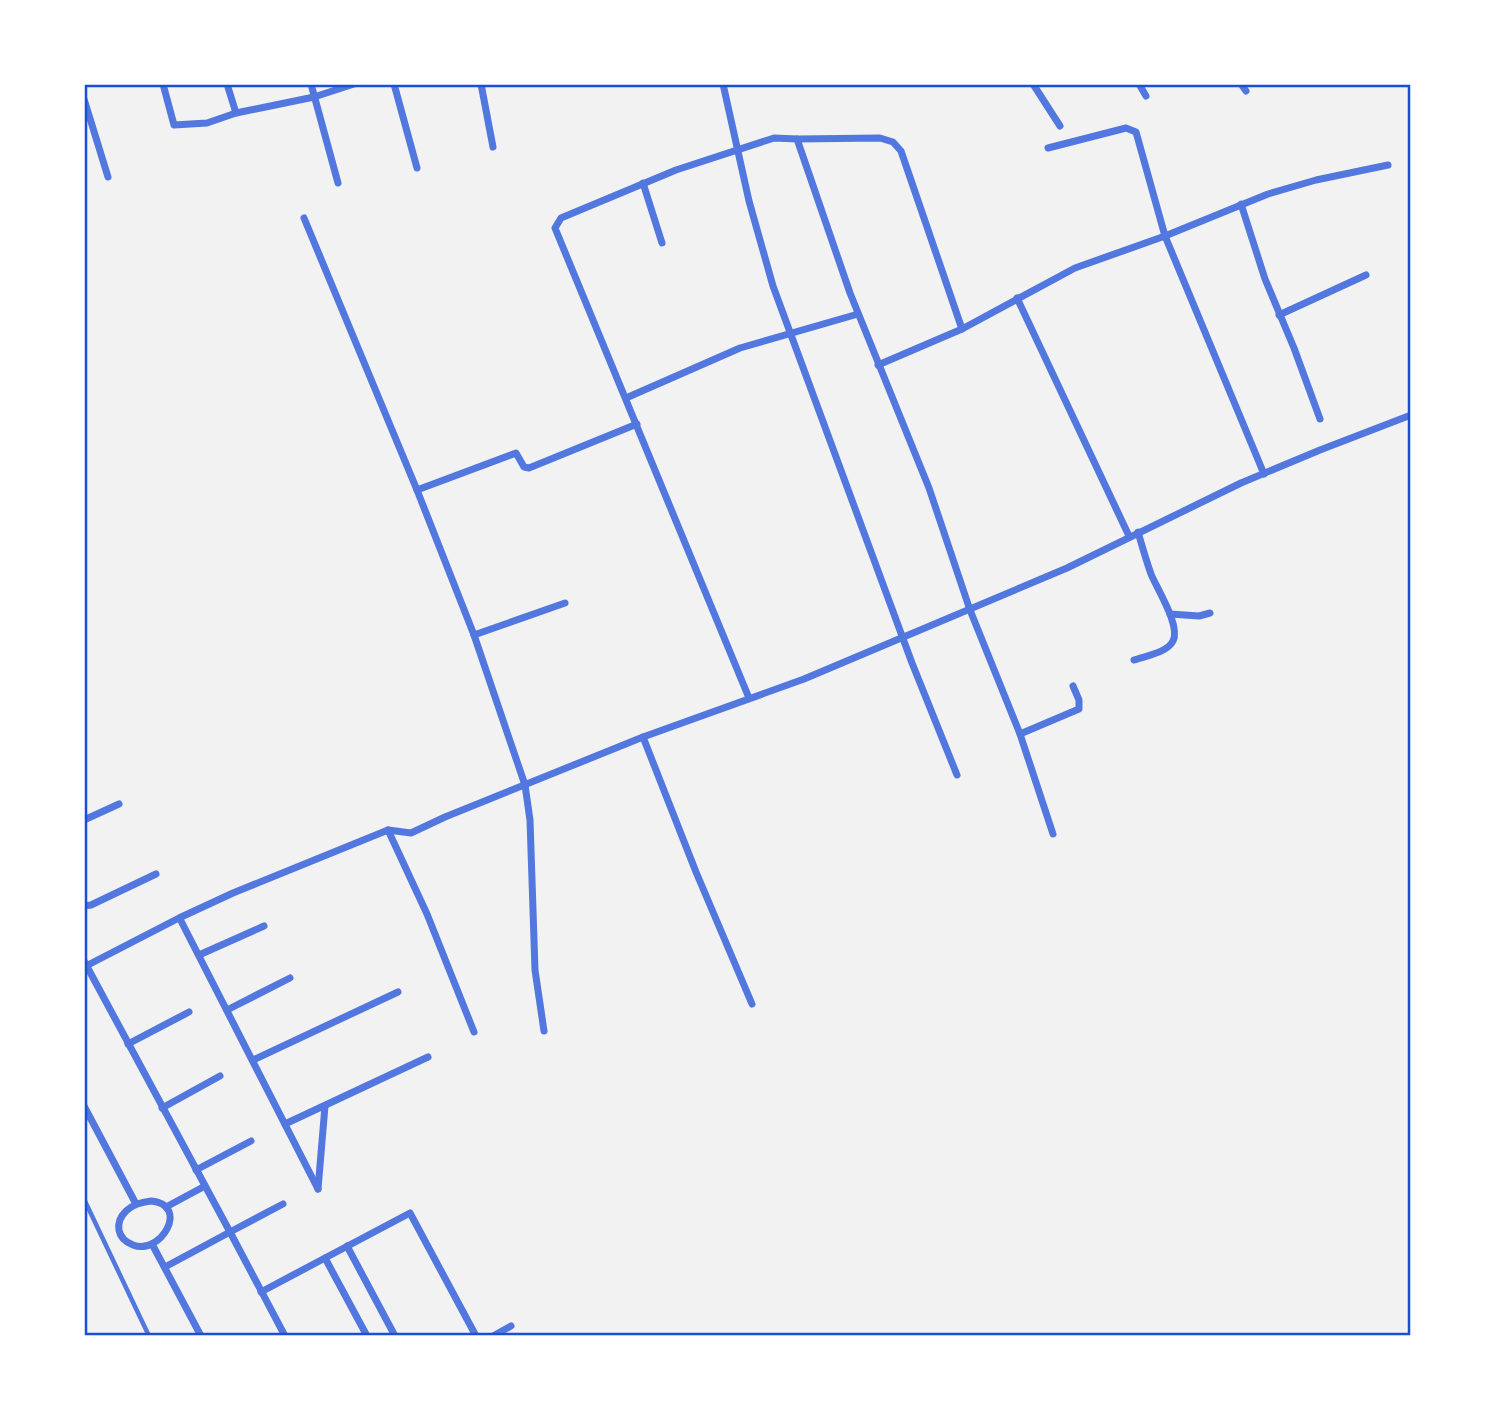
<svg xmlns="http://www.w3.org/2000/svg" width="1495" height="1420" viewBox="0 0 1495 1420" font-family="'Work Sans',sans-serif">
  <style>
    .lines { fill: none; stroke-linecap: round; stroke-linejoin: round }
    .service { stroke: #5277de; stroke-width: 4.5 }
    .minor { stroke: #5277de; stroke-width: 7 }
    .neatline { fill: none; stroke: #1d4ed8; stroke-width: 2.5 }
  </style>
  <rect width="100%" height="100%" fill="#f2f2f2"/>
  <g class="lines">
    <path class="service" d="M84 1199 149 1336"/>
    <g class="minor">
      <path d="M163 84 174 125 207 123 236 113 314 97 354 84"/>
      <path d="M227 84 236 113"/>
      <path d="M311 84 338 183"/>
      <path d="M394 84 417 168"/>
      <path d="M481 84 493 147"/>
      <path d="M723 84 749 201 773 286 912 663 957 775"/>
      <path d="M1033 84 1060 126"/>
      <path d="M1139 84 1146 96"/>
      <path d="M1241 84 1246 91"/>
      <path d="M84 99 108 177"/>
      <path d="M797 139 880 138 893 142 901 151 962 329"/>
      <path d="M1048 148 1126 128 1136 132 1165 236 1264 474"/>
      <path d="M643 183 662 243"/>
      <path d="M1241 204 1265 279 1294 348 1320 419"/>
      <path d="M304 218 417 490 474 635 525 785 530 820 535 970 544 1031"/>
      <path d="M1017 298 1129 536"/>
      <path d="M1279 315 1366 275"/>
      <path d="M878 365 962 329 1075 268 1165 236 1268 194 1316 180 1388 165"/>
      <path d="M626 398 740 348 858 314"/>
      <path d="M417 490 516 453 524 467 529 468 637 424"/>
      <path d="M1170 614 1199 616 1210 613"/>
      <path d="M474 635 565 603"/>
      <path d="M1134 660C1145 656 1167 653 1173 641 1181 626 1157 589 1151 574 1146 560 1142 546 1138 532"/>
      <path d="M749 698 555 228 561 218 676 170 774 138 797 139 850 293 929 488 970 610 1020 734 1053 834"/>
      <path d="M1020 734 1079 709V700L1073 686"/>
      <path d="M643 737 696 872 752 1004"/>
      <path d="M84 820 119 804"/>
      <path d="M388 830 427 914 474 1032"/>
      <path d="M84 906 91 905 156 874"/>
      <path d="M180 919 318 1189"/>
      <path d="M199 955 264 926"/>
      <path d="M84 961 230 1232 165 1267"/>
      <path d="M84 967 179 918 233 893 388 830 411 833 445 817 643 737 804 679 1067 568 1241 483 1320 450 1411 415"/>
      <path d="M227 1010 290 978"/>
      <path d="M128 1044 189 1012"/>
      <path d="M253 1060 398 992"/>
      <path d="M84 1106 136 1204"/>
      <path d="M162 1108 220 1076"/>
      <path d="M285 1124 428 1057"/>
      <path d="M196 1170 251 1141"/>
      <path d="M318 1189 325 1106"/>
      <path d="M151 1201C191 1205 160 1256 133 1245 117 1239 114 1223 126 1211 133 1204 142 1202 151 1201Z"/>
      <path d="M283 1204 230 1232 285 1336"/>
      <path d="M166 1207 205 1186"/>
      <path d="M152 1244 201 1336"/>
      <path d="M347 1246 395 1336"/>
      <path d="M261 1292 325 1258"/>
      <path d="M367 1336 325 1258 410 1213 476 1336"/>
      <path d="M493 1336 511 1326"/>
    </g>
  </g>
  <rect width="1495" height="1420" fill="none" stroke="#ffffff" stroke-width="172"/>
  <rect x="86" y="86" width="1323" height="1248" class="neatline"/>
</svg>
